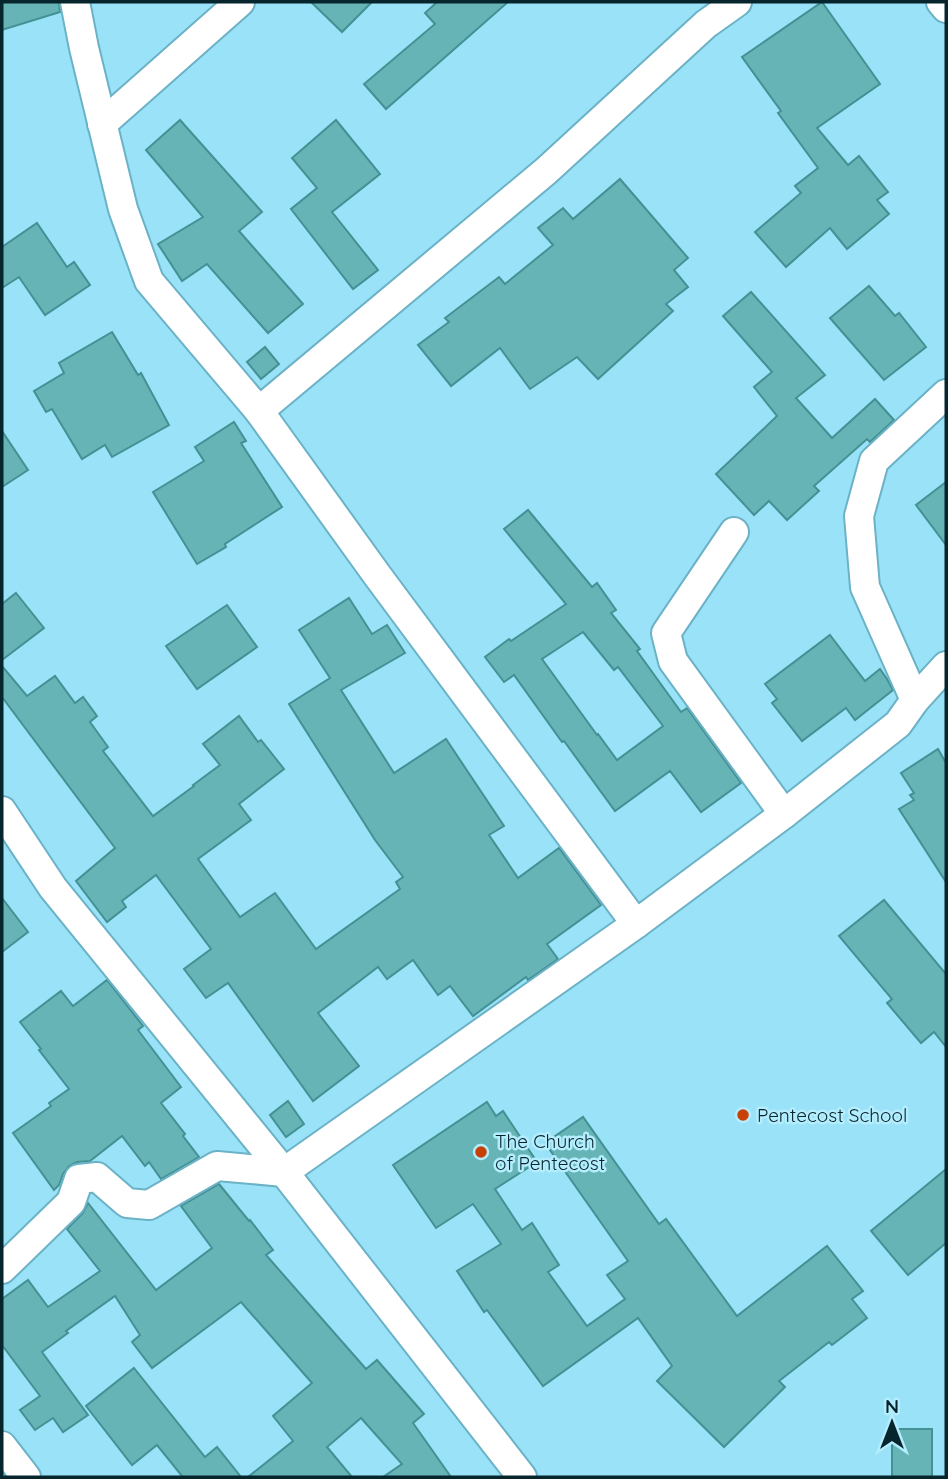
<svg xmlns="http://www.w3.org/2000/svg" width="948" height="1479" viewBox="0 0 948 1479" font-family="Quicksand,sans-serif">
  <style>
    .building { fill: #66b4b6; stroke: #439194; stroke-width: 2; fill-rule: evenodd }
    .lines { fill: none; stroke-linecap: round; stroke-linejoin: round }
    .minor-casing { stroke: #6bb2c6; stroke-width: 32 }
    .minor { stroke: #fff; stroke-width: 28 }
    .poi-dot { fill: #c74106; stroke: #b4edfe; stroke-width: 2.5 }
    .labels { text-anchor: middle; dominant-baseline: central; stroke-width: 5; stroke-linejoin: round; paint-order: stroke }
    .poi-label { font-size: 19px; fill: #07252d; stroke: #b4edfe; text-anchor: start }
  </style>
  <rect width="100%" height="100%" fill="#9ae2f7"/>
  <g class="building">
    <path d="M2 2H59L60 12 2 30Z"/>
    <path d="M311 2H372L342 32Z"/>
    <path d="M437 2H508L386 109 364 84 435 24 425 13Z"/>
    <path d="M822 2 880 84 817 128 848 165 859 156 888 192 877 200 889 214 847 249 830 228 786 267 755 232 801 193 795 186 818 168 778 113 781 111 742 57Z"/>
    <path d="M180 120 262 212 239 231 303 304 268 333 207 264 182 281 158 244 203 217 146 150Z"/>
    <path d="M336 120 380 174 332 212 378 270 353 289 291 209 317 188 292 158Z"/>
    <path d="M620 179 688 258 674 270 688 287 666 304 673 311 598 379 577 357 530 389 500 348 451 386 418 345 449 322 445 318 499 277 505 284 553 245 538 228 563 208 573 219Z"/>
    <path d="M37 223 67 267 74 262 90 285 45 315 19 277 2 288V247Z"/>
    <path d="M869 286 895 316 899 313 926 347 884 380 830 318Z"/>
    <path d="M751 292 825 375 796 398 832 438 875 399 894 420 870 442 867 439 814 486 819 491 787 520 769 501 754 515 716 474 777 416 754 387 772 372 723 316Z"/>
    <path d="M112 332 138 375 141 373 169 425 112 457 105 445 82 459 52 409 46 412 34 391 64 373 59 363Z"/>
    <path d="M265 347 279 364 261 379 247 362Z"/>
    <path d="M234 422 246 441 241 443 282 507 225 544 226 547 197 564 153 492 204 461 195 447Z"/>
    <path d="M2 431 28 470 2 487Z"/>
    <path d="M946 482V545L916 505Z"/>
    <path d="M528 510 592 587 597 583 616 610 611 613 640 649 637 651 681 712 687 708 741 783 701 812 670 771 615 811 564 741 562 742 514 675 504 682 485 657 509 639 511 641 566 604 504 529ZM583 632 614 670 618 667 663 726 617 760 598 734 597 735 542 659Z"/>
    <path d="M16 593 44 628 2 660V604Z"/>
    <path d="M349 598 372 634 387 625 405 653 341 690 394 773 446 739 504 826 489 835 518 878 559 848 601 905 547 944 558 959 528 980 526 977 473 1016 450 986 438 995 413 960 387 979 378 967 318 1013 359 1066 313 1101 228 983 206 998 184 969 211 949 156 875 122 901 126 907 107 922 76 881 115 848 2 697V666L27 696 55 676 75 703 83 697 97 716 90 722 108 747 103 751 153 816 194 786 193 785 220 765 203 744 239 716 258 742 261 740 284 769 239 804 251 820 198 859 240 917 275 893 316 949 400 889 396 882 403 877 375 840 289 704 330 678 299 630Z"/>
    <path d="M227 605 257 647 197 689 166 646Z"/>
    <path d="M830 635 865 681 880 669 887 679 893 690 855 720 846 708 802 741 772 703 777 699 765 684Z"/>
    <path d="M938 749 946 763V882L899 809 914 800 910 795 914 793 901 773Z"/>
    <path d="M2 898 28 932 2 952Z"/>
    <path d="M884 900 946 974V1047L934 1032 921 1043 887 1003 892 999 839 936Z"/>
    <path d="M107 980 143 1026 138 1030 181 1087 161 1103 185 1134 183 1136 199 1157 161 1179 149 1162 145 1166 122 1136 90 1161 77 1162 69 1166 63 1174 59 1185 54 1190 13 1133 51 1106 49 1103 69 1089 39 1050 41 1049 20 1022 61 991 73 1006Z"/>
    <path d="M288 1101 304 1124 286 1137 270 1115Z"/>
    <path d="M487 1102 496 1116 503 1111 537 1162 495 1189 522 1230 532 1223 559 1265 548 1272 587 1326 625 1299 607 1275 628 1261 545 1143 583 1117 659 1224 666 1219 737 1316 827 1246 863 1291 852 1299 867 1318 832 1345 829 1342 779 1381 785 1387 724 1447 657 1381 672 1366 638 1318 543 1386 487 1310 484 1312 457 1271 501 1244 473 1204 436 1228 393 1165Z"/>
    <path d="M946 1169V1243L908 1275 871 1231Z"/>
    <path d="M219 1184 249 1221 250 1220 273 1250 266 1255 366 1369 377 1360 424 1414 413 1423 451 1477H383L402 1464 361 1418 327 1447 352 1477H248L293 1441 273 1416 312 1383 241 1302 152 1368 132 1342 140 1335 115 1296 66 1331 68 1333 42 1352 88 1415 63 1432 53 1418 35 1430 20 1410 40 1396 2 1345V1299L28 1280 48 1307 100 1271 67 1229 83 1213 88 1203 156 1290 212 1248 181 1206Z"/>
    <path d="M134 1368 205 1457 217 1447 241 1477H180L182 1476 157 1445 132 1465 86 1406Z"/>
    <rect x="892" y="1429" width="40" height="48"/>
  </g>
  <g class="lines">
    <defs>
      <g id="minor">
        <path d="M75 2 84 48 123 209 149 281 259 411 377 575 636 924"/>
        <path d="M941 2 946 8"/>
        <path d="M102 124 240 2"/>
        <path d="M259 411 546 171 706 24 737 2"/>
        <path d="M734 532 666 633 673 661 784 814"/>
        <path d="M915 700 865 587 859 516 874 461 946 394"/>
        <path d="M2 811 53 888 284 1172 522 1477"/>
        <path d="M2 1269 71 1202 79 1179 97 1177 127 1203 149 1205 217 1166 284 1172 636 924 784 814 898 724 915 700 946 666"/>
        <path d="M2 1446 26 1477"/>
      </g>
    </defs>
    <use href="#minor" class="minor-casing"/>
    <use href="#minor" class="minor"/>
  </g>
  <g class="poi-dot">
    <circle cx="743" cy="1115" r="7"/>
    <circle cx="481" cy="1152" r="7"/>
  </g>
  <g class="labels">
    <g class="poi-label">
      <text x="757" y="1115">Pentecost School</text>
      <text x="495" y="1141">The Church<tspan x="495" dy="22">of Pentecost</tspan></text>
    </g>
  </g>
  <rect width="948" height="1479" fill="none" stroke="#07252d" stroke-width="7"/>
  <g transform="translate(892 1423)" stroke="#b4edfe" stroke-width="5" paint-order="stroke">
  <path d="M0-5L12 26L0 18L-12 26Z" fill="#07252d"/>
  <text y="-10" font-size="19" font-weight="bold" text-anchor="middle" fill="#07252d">N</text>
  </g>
</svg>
